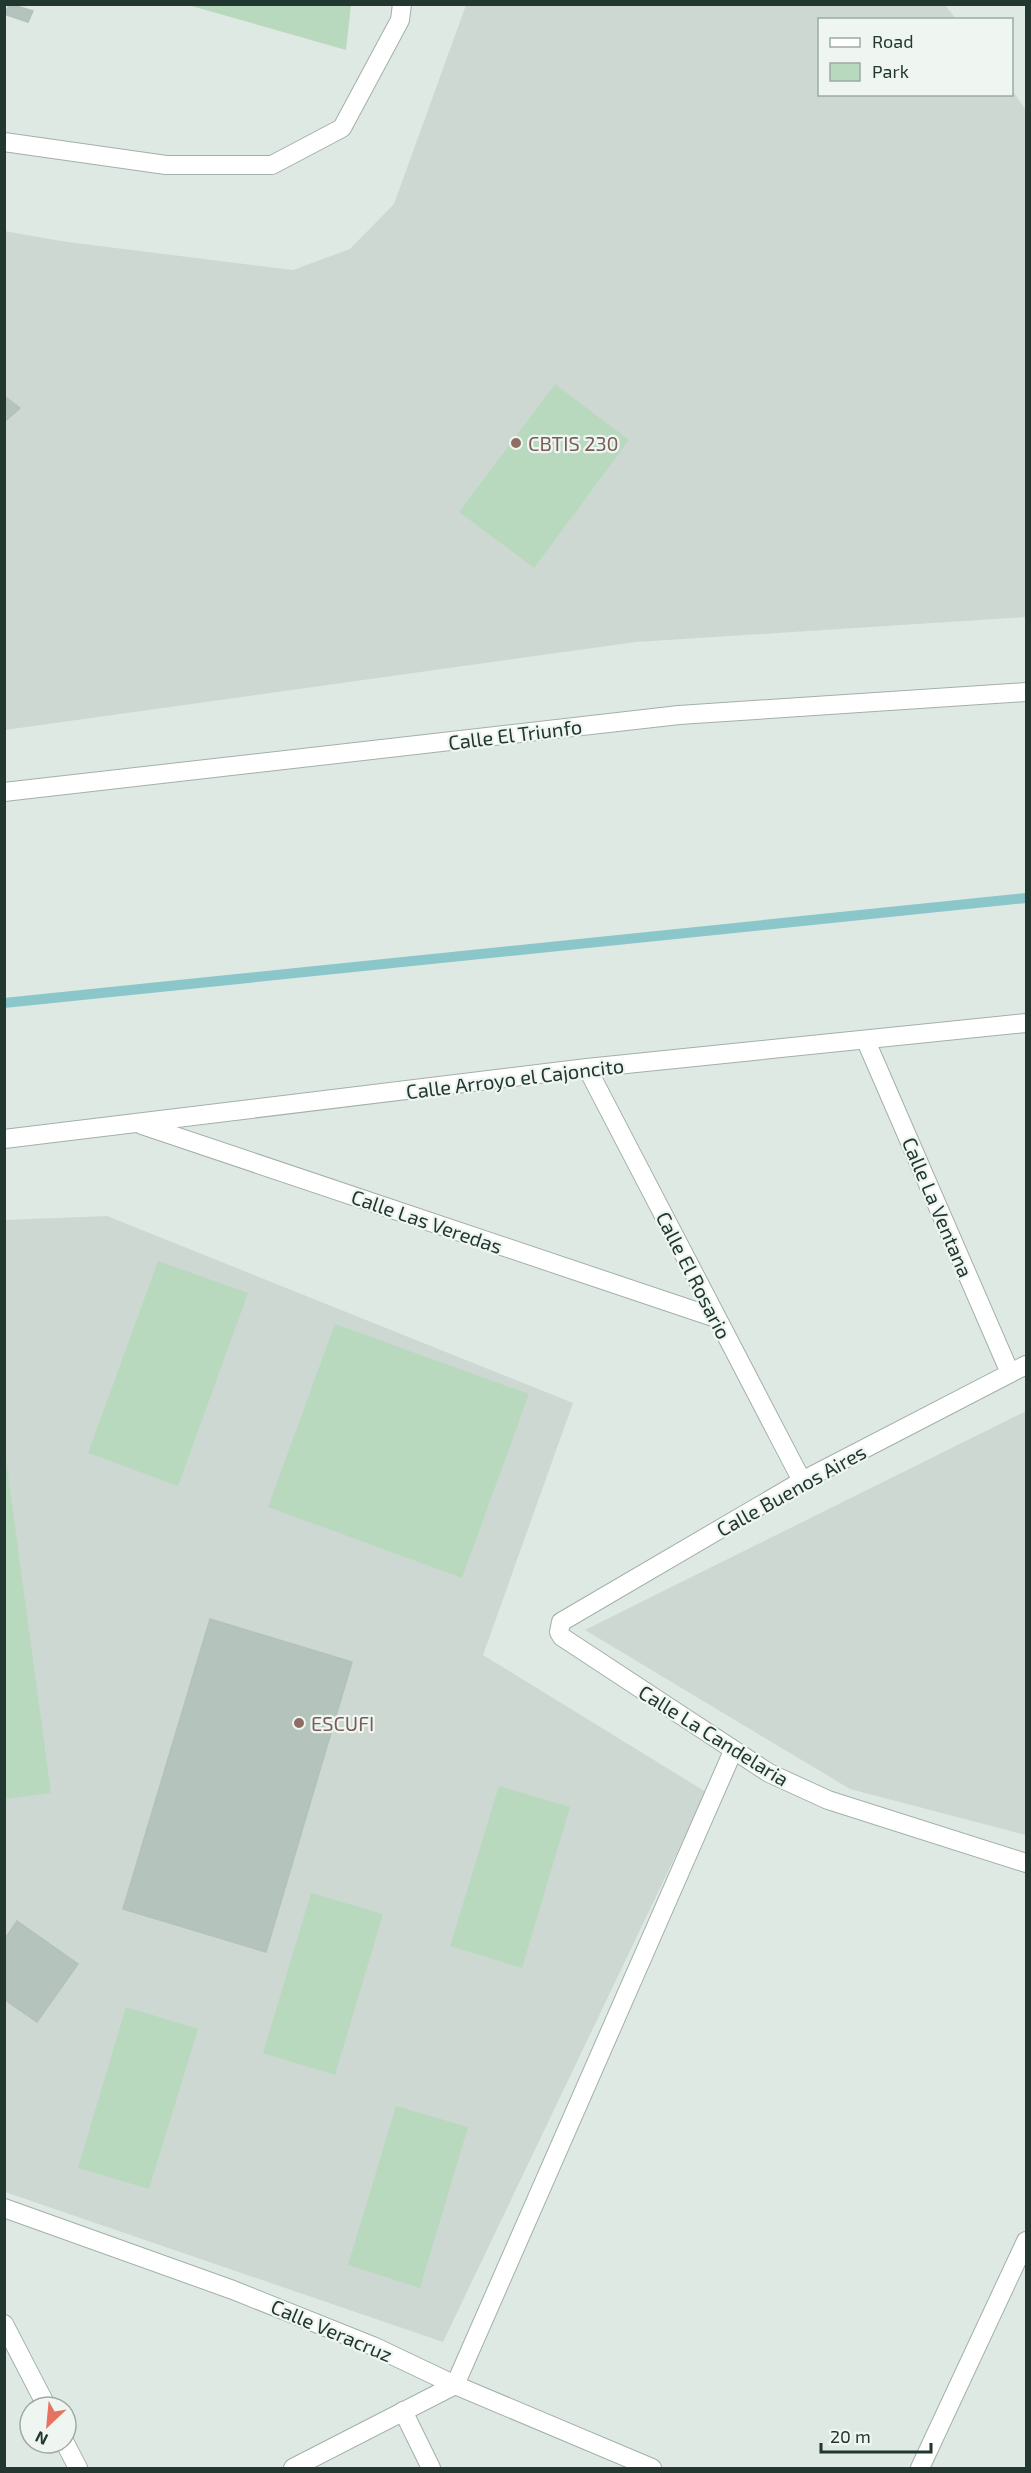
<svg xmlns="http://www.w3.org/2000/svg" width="1031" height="2473" viewBox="0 0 1031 2473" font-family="'Exo 2',sans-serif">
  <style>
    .built { fill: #cdd8d2 }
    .green { fill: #b9d9be }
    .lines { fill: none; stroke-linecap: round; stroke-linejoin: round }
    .stream { stroke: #8bc7ca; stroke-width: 10 }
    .building { fill: #b4c3bc; stroke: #b2c2ba; stroke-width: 1.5 }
    .minor-casing { stroke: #a2b0a9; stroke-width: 20 }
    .minor { stroke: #fff; stroke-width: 18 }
    .education-dot { fill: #8d6e63; stroke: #eff6f2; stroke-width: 2 }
    .labels { text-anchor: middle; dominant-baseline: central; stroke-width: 4.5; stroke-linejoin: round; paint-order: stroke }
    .education-label { font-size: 20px; fill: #785e54; stroke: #eff6f2; text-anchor: start }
    .street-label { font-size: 20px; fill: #21372f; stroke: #eff6f2 }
  </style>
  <rect width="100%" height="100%" fill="#dfe9e3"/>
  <g class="built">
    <path d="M466 5H945L956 19 820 20V94H1012V90L1026 110V617L636 642 5 730 4 231 67 242 293 270 350 249 394 204Z"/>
    <path d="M107 1216 573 1403 483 1655 706 1792 443 2342 5 2192 4 1220Z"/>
    <path d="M1026 1411V1835L850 1789 585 1630Z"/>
  </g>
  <g class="green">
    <path d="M188 5H351L346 50Z"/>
    <path d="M555 384 629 440 534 568 459 512Z"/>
    <path d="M158 1261 248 1293 178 1486 88 1453Z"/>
    <path d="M335 1324 529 1394 462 1578 268 1507Z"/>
    <path d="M5 1452 51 1793 5 1799H4Z"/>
    <path d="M499 1786 570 1807 522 1968 450 1946Z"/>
    <path d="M311 1893 383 1914 335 2075 263 2053Z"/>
    <path d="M126 2007 198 2029 149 2189 78 2168Z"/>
    <path d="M396 2106 468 2127 420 2288 348 2265Z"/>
  </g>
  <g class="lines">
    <path class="stream" d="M4 1003 1026 898"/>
  </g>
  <g class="building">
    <path d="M10 4 33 11 28 22 4 14Z"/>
    <path d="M4 396 20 408 4 422Z"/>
    <path d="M210 1619 352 1662 266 1952 123 1909Z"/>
    <path d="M17 1921 78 1964 37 2022 4 1999V1940Z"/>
  </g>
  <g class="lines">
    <defs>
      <g id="minor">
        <path d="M4 142 166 165H272L342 128 400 20 402 4"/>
        <path d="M4 792 679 715 1026 692"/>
        <path d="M866 1041 1010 1373"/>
        <path d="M587 1068 802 1481"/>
        <path d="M142 1125 716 1318"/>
        <path d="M4 1139 587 1068 1026 1023"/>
        <path d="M1026 1365 802 1481 561 1622 559 1632 562 1637 769 1773 828 1800 1026 1863"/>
        <path d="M4 2208 233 2290 373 2346 455 2385 652 2468"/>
        <path d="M4 2324 47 2407"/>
        <path d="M403 2411 431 2468"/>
        <path d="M65 2443 78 2468"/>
        <path d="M293 2468 455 2385 733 1751"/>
        <path d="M920 2468 1026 2241"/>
      </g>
    </defs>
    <use href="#minor" class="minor-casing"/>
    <use href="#minor" class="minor"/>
  </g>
  <g class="education-dot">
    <circle cx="516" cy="443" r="6"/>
    <circle cx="299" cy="1723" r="6"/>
  </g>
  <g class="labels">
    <g class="education-label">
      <text x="528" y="443">CBTIS 230</text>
      <text x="311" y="1723">ESCUFI</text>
    </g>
    <g class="street-label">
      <text transform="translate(515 734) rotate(-7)">Calle El Triunfo</text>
      <text transform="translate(515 1078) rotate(-7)">Calle Arroyo el Cajoncito</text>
      <text transform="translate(938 1207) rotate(67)">Calle La Ventana</text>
      <text transform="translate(427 1221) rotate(19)">Calle Las Veredas</text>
      <text transform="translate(694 1275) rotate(63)">Calle El Rosario</text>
      <text transform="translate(791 1490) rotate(-29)">Calle Buenos Aires</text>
      <text transform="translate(714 1735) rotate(32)">Calle La Candelaria</text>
      <text transform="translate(332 2330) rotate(23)">Calle Veracruz</text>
    </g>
  </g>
  <rect width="1031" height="2473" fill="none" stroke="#21372f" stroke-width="12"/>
  <rect x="818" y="18" width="195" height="78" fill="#eff6f2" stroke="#9daaa4" stroke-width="1.5"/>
  <rect x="830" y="38" width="30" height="9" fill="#ffffff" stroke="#9daaa4" stroke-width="1.5"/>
  <text x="872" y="48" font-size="18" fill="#21372f">Road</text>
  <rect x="830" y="63" width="30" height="18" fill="#b9d9be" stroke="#9daaa4" stroke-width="1.5"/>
  <text x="872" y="78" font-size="18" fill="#21372f">Park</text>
  <g transform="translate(48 2425) rotate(206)"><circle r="28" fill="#eff6f2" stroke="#9daaa4" stroke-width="1.5"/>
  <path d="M0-4.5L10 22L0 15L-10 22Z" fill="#e67360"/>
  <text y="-9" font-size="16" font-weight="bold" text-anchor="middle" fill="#21372f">N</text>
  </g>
  <path d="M821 2443v9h110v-9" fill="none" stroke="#21372f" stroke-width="3"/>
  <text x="830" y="2443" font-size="18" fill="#21372f" stroke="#eff6f2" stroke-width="4.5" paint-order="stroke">20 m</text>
</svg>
